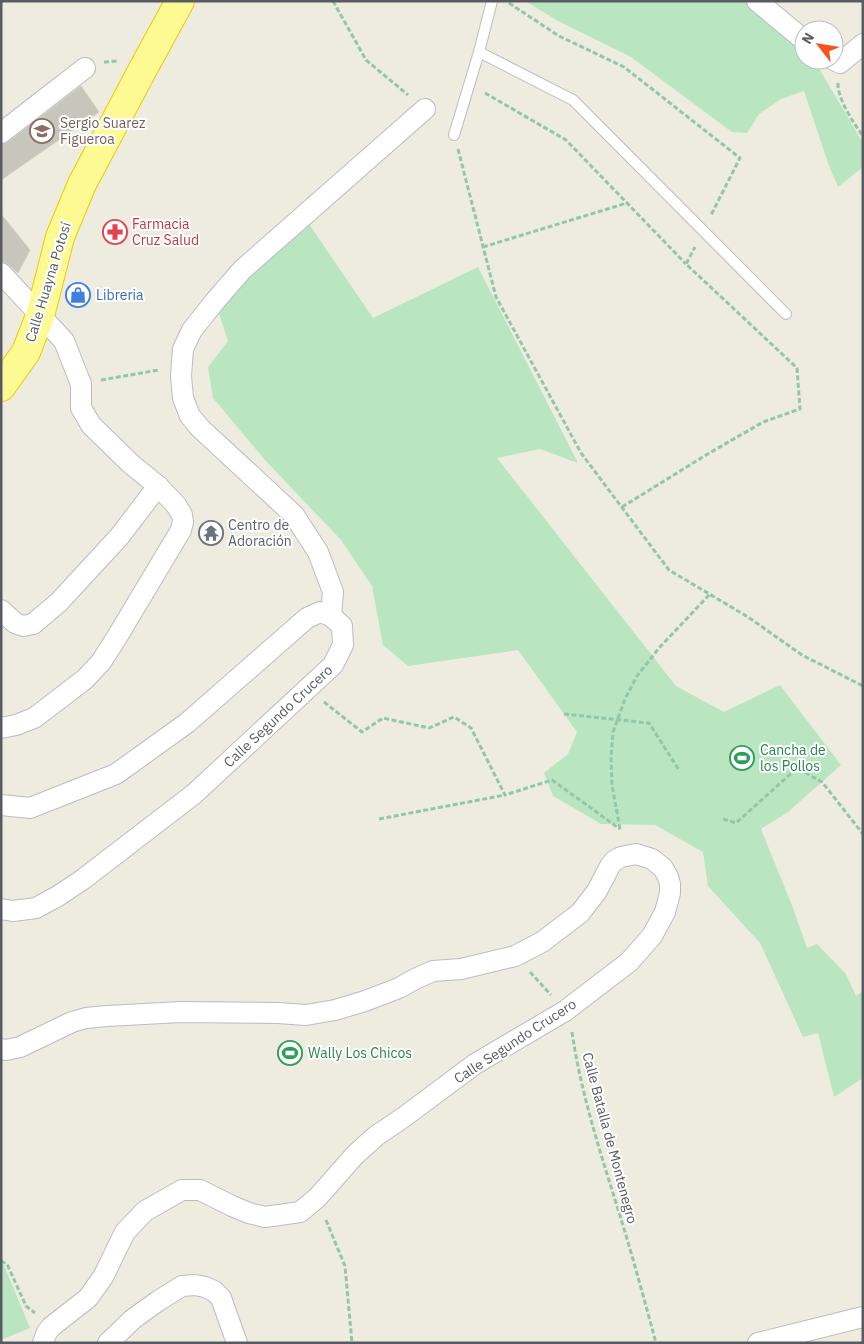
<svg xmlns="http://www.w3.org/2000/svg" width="864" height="1344" viewBox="0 0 864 1344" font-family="'IBM Plex Sans',sans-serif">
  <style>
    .green { fill: #b9e6c1 }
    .building { fill: #c7c6bc; stroke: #d1cfbd }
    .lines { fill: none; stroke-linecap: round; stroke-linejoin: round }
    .service-casing { stroke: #babcc2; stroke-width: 12 }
    .minor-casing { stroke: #babcc2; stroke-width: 22 }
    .trunk-casing { stroke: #eccb00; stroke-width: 30 }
    .path { stroke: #92c7aa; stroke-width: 3; stroke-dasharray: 5 2.5; stroke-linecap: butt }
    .service { stroke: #fff; stroke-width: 10 }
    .minor { stroke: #fff; stroke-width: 20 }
    .trunk { stroke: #fefa93; stroke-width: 28 }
    .labels { text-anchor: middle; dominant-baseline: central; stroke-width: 4; stroke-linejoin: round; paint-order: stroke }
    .education-label { font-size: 14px; fill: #785e54; stroke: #fff; text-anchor: start }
    .health-label { font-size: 14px; fill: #be3a42; stroke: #fff; text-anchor: start }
    .street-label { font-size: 14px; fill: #585b61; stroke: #fff }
    .shop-label { font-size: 14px; fill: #366cbe; stroke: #fff; text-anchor: start }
    .worship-label { font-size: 14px; fill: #5b616d; stroke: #fff; text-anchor: start }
    .leisure-label { font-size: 14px; fill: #27864d; stroke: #fff; text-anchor: start }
  </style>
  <rect width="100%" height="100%" fill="#edecdf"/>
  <g class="green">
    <path d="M525 1H774L785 10 804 42V60H814L860 138 863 140V167L838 187 829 166 804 91 781 99 759 114 747 133 732 132 631 57 558 21Z"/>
    <path d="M309 224 373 318 478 267 578 463 540 449 497 458 676 686 724 712 780 685 841 765 788 812 761 829 793 908 807 948 817 944 846 974 856 996 863 991V1078L834 1097 818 1033 803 1037 760 943 708 886 703 852 655 825 601 824 553 796 544 773 568 754 577 732 518 650 408 666 383 645 372 586 341 540 265 460 213 398 208 367 228 341 218 310 260 264Z"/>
    <path d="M1 1264 4 1265 30 1328 1 1340Z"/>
  </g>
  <g class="building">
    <path d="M81 86 99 112 1 180V145L8 142Z"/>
    <path d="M1 214 30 250 18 273 9 265 5 262 1 261Z"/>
  </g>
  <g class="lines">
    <defs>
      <g id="service">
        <path d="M479 52 573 100 786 314"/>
        <path d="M454 135 479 52 492 1"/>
      </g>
      <g id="minor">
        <path d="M757 1 804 40"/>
        <path d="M834 60 840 63 863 44"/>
        <path d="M1 133 85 68"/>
        <path d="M1 273 64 341 81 384V408L91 425 131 464 158 486 176 505 182 515 183 522 181 530 117 637 101 662 85 679 63 696 34 718 16 725 1 728"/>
        <path d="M1 610 15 623 23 626 33 624 59 602 119 537 158 486"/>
        <path d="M331 616 333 592 318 552 294 515 200 428 190 416 183 398 181 376 183 349 192 330 216 300 242 270 425 109"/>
        <path d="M1 805 30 808 116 774 187 723 307 618 320 612 331 616 342 626 343 645 333 665 194 794 82 880 58 896 36 908 13 911 1 909"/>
        <path d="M1 1049 6 1050 20 1047 72 1022 86 1018 107 1016 181 1012 278 1013 306 1015 335 1010 365 1001 399 988 415 979 433 971 461 969 515 956 542 942 580 913 597 891 610 866 614 861 621 857 636 854 652 859 663 868 668 877 670 884V893L665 912 652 936 629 962 565 1011 475 1064 404 1117 376 1136 355 1155 317 1198 300 1212 265 1217 249 1213 232 1206 200 1190H182L145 1211 125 1232 103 1277 88 1298 51 1327 47 1332 43 1343"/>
        <path d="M108 1343 133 1319 158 1301 182 1286 195 1285 205 1287 214 1291 221 1298 237 1343"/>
        <path d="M758 1343 863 1317"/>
      </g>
      <path id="trunk" d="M1 387 26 352 40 316 60 237 82 184 144 67 180 1"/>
    </defs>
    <use href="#service" class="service-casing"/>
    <use href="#minor" class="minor-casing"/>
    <use href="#trunk" class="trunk-casing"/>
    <g class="path">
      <path d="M333 1 366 60 408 95"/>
      <path d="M509 3 559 36 624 67 740 158 711 215"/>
      <path d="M104 62 118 61"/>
      <path d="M838 83C837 98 854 124 863 136"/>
      <path d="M485 93 566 140 686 264"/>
      <path d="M458 149 496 297 581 453 669 570 748 617 802 655 863 686"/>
      <path d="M483 247 627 203"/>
      <path d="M101 380 159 370"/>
      <path d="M622 507 706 455 763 422 800 409 797 368 686 264 695 247"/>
      <path d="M324 702 362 732 383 718 429 728 454 717 471 728 505 795 552 780 620 829"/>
      <path d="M564 714 649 723 679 770"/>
      <path d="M379 819 505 795"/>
      <path d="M723 819 736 823 797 768 822 782 863 834"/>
      <path d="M620 829 612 785 611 757 613 732 625 699 637 676 659 648 710 594"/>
      <path d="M530 972 551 995"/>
      <path d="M572 1032C582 1101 605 1166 625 1232 636 1269 646 1306 656 1343"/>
      <path d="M326 1220 345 1266 352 1343"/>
      <path d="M1 1261 7 1264 26 1306 35 1313"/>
    </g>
    <use href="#service" class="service"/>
    <use href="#minor" class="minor"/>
    <use href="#trunk" class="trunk"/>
  </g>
  <defs>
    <symbol id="school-ring" viewBox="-11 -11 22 22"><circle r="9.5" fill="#fff" stroke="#8d6e63" stroke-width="1.5"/><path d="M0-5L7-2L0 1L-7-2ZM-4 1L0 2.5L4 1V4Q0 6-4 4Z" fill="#8d6e63"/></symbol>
    <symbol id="pharmacy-ring" viewBox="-11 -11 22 22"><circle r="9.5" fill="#fff" stroke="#e0444e" stroke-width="1.5"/><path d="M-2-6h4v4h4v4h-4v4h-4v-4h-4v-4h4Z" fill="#e0444e"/></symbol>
    <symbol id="shop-ring" viewBox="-11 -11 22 22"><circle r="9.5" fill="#fff" stroke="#3f7fe0" stroke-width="1.5"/><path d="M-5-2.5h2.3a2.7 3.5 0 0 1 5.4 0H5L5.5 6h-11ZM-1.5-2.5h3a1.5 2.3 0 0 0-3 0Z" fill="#3f7fe0"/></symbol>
    <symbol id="temple-ring" viewBox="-11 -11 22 22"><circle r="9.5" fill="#fff" stroke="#6b7280" stroke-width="1.5"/><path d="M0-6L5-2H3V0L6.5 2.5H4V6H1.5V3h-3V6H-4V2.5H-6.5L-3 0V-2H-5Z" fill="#6b7280"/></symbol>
    <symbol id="stadium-ring" viewBox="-11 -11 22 22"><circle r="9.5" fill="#fff" stroke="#2e9e5b" stroke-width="1.5"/><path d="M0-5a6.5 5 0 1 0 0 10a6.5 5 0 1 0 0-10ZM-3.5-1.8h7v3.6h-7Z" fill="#2e9e5b"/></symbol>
  </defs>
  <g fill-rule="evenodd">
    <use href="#school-ring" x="28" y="117" width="28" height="28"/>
    <use href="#pharmacy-ring" x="101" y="218" width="28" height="28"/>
    <use href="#shop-ring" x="64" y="281" width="28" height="28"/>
    <use href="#temple-ring" x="197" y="519" width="28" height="28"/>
    <use href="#stadium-ring" x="728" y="744" width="28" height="28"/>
    <use href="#stadium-ring" x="276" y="1039" width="28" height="28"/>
  </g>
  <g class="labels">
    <g class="education-label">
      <text x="60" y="123">Sergio Suarez<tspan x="60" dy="16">Figueroa</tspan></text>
    </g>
    <g class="health-label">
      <text x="132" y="224">Farmacia<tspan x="132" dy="16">Cruz Salud</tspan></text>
    </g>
    <g class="street-label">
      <text transform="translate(48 282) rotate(-73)">Calle Huayna Potosí</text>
      <text transform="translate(278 716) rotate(-43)">Calle Segundo Crucero</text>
      <text transform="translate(515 1041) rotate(-33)">Calle Segundo Crucero</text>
      <text transform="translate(610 1138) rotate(75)">Calle Batalla de Montenegro</text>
    </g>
    <g class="shop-label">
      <text x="96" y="295">Libreria</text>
    </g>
    <g class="worship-label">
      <text x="228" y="525">Centro de<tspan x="228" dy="16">Adoración</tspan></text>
    </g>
    <g class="leisure-label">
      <text x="760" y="750">Cancha de<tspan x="760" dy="16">los Pollos</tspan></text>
      <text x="308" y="1053">Wally Los Chicos</text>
    </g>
  </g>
  <rect width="864" height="1344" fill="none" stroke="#585b61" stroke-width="5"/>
  <g transform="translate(819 45) rotate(301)"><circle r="24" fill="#ffffff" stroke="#bcbdc0"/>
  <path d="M0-4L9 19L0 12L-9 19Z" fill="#f3541f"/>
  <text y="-8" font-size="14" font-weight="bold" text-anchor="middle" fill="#585b61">N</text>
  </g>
</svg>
